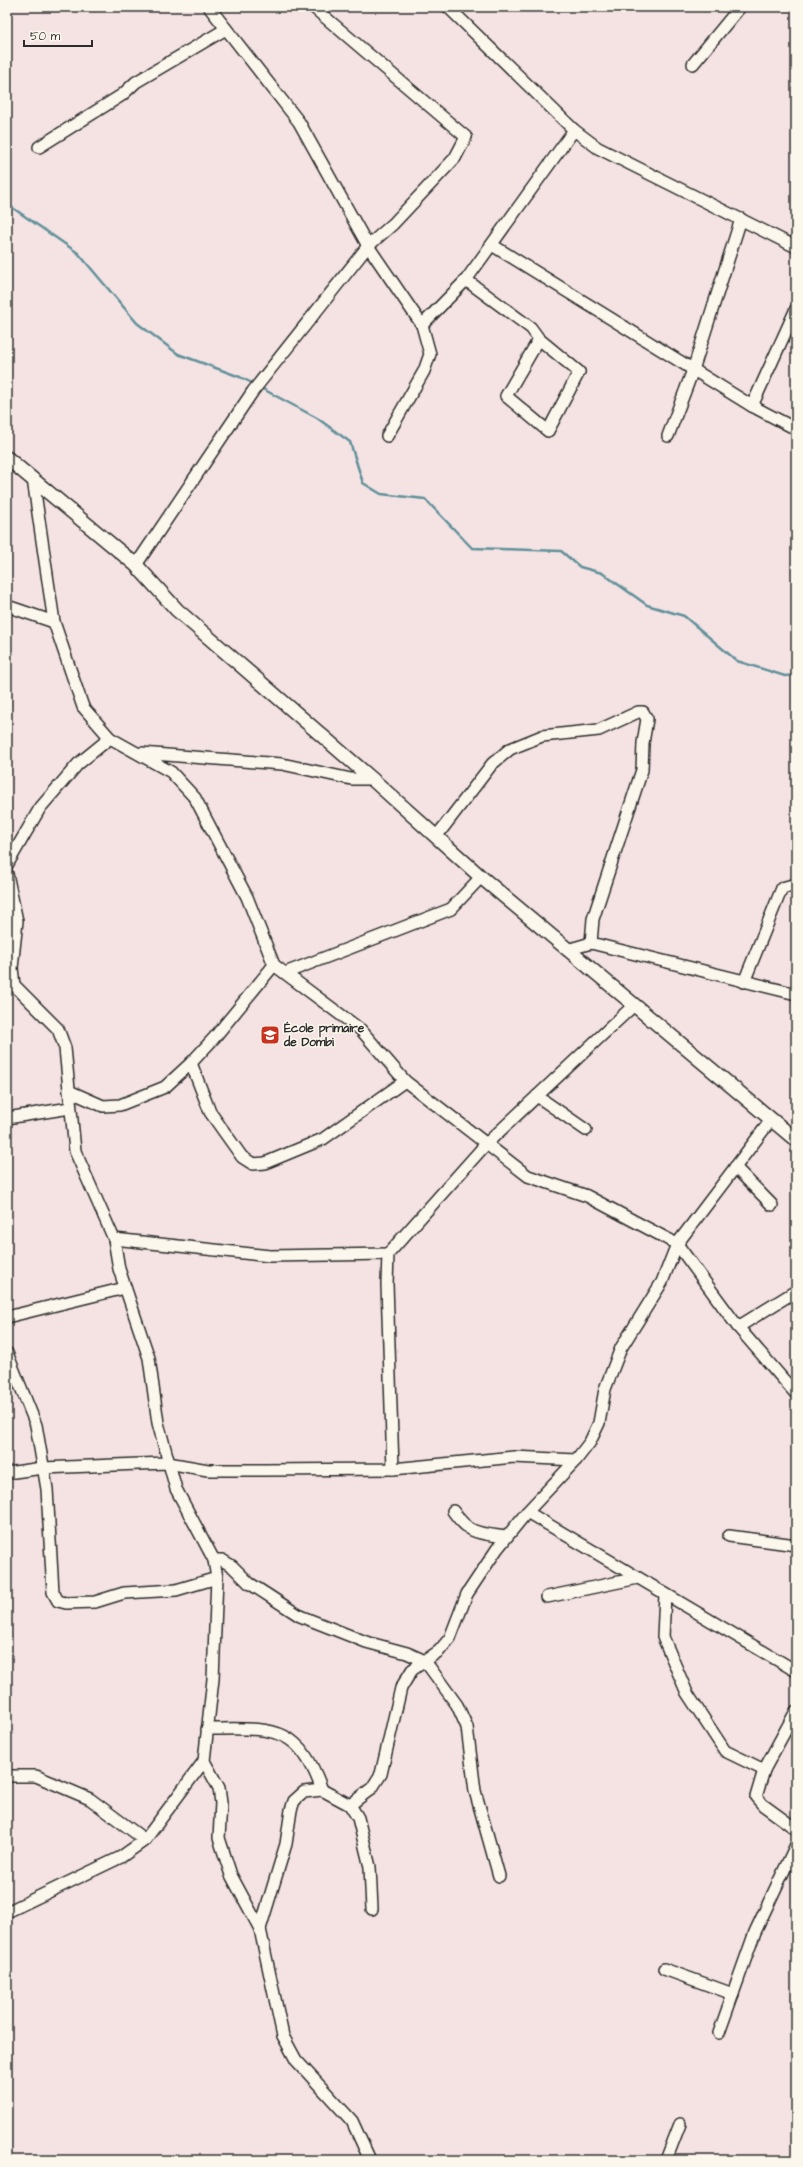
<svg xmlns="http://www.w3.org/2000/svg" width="803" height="2167" viewBox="0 0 803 2167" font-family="'Architects Daughter',sans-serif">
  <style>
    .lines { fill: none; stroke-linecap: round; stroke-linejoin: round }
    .stream { stroke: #619099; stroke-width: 2.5 }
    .minor-casing { stroke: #2b2b2b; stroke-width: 14 }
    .tertiary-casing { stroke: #2b2b2b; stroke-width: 16 }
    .minor { stroke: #fbf7ec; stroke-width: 11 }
    .tertiary { stroke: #fbf7ec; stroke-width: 13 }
    .labels { text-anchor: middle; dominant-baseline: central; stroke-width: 3; stroke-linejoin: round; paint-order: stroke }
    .poi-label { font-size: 12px; font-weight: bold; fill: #2b2b2b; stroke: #fbf7ec; text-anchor: start }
  </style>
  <rect width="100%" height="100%" fill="#f5e3e4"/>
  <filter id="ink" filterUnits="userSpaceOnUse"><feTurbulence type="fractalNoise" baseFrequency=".025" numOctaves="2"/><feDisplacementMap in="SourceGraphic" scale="8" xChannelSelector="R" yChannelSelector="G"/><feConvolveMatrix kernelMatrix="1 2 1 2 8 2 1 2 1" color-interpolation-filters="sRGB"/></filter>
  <g filter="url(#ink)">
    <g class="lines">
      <g class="stream">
        <path d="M7 204 78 253 137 323 178 354 240 377 254 384"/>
        <path d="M261 388 317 418 350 442 363 483 381 494 425 499 472 548 561 551 580 567 602 573 647 605 684 616 737 661 785 676 796 675"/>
      </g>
      <defs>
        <g id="minor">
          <path d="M209 7 299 122 368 246 422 325 430 354 424 371 387 436"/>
          <path d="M448 7 574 130 598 148 796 247"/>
          <path d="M693 64 740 7"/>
          <path d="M39 147 122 95 136 82 226 29"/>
          <path d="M492 245 752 406 796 429"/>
          <path d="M466 280 531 328 539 339 506 396 548 431 579 372 539 339"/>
          <path d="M422 325 466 280 574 130"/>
          <path d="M752 406 796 309"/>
          <path d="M668 436 693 370 741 219"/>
          <path d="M33 479 54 622 83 707 110 738 171 772 195 798 247 897 274 965 361 1030 405 1081 528 1176 587 1196 677 1244 738 1327 796 1394"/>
          <path d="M136 565 253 391 368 246 393 224 455 158 466 137 313 7"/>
          <path d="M7 606 54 622"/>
          <path d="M141 753 282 764 351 779H372"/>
          <path d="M436 837 492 764 510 749 542 736 599 730 638 712H643L647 719 643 743 642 770 593 919 591 943"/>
          <path d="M7 865 40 808 78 764 110 738"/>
          <path d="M7 874 17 921 12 968 14 985 58 1029 65 1048 75 1151 114 1239 119 1269 149 1358 158 1423 176 1489 214 1560 217 1578 213 1679 204 1761 219 1788 221 1803 219 1838 231 1875 260 1929 283 2036 296 2060 352 2121 370 2160"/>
          <path d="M567 950 591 943 796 994"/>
          <path d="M274 965 214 1038 191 1063 210 1112 242 1157 253 1164 265 1163 323 1139 405 1081"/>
          <path d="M285 973 451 909 481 877"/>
          <path d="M744 982 782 888 796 884"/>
          <path d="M69 1091 103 1106 120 1105 165 1087 191 1063"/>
          <path d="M537 1096 586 1130"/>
          <path d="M7 1118 70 1108"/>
          <path d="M735 1167 772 1205"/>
          <path d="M114 1239 270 1256 388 1254"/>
          <path d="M7 1317 125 1288"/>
          <path d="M738 1327 796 1291"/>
          <path d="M7 1353 36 1425 47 1489 53 1592 58 1601 66 1603 95 1602 124 1593 176 1590 217 1578"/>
          <path d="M393 1469 387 1284 388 1254 486 1144 633 1006"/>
          <path d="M7 1473 43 1468 139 1464 168 1463 208 1470H266L393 1469 514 1457 576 1460"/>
          <path d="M453 1511C470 1535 478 1533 506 1537"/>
          <path d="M527 1512 796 1671"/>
          <path d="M729 1536 796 1545"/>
          <path d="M214 1560H222L232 1566 249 1583 300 1616 366 1642 407 1653 425 1661 457 1705 467 1727 475 1791 499 1876"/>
          <path d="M665 1594 663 1637 687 1693 725 1751 764 1770"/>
          <path d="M547 1597 638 1578"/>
          <path d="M796 1711 764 1770 756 1797 763 1805 796 1829"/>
          <path d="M207 1729C270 1729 298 1722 322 1790"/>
          <path d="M7 1776H36L90 1799 145 1840"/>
          <path d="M350 1805 372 1788 381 1774 401 1688 412 1670 439 1651 450 1638 467 1594 497 1549 527 1512 576 1460 590 1442 599 1423 605 1389 621 1348 662 1282 677 1244 771 1120"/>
          <path d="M7 1912 121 1857 145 1840 204 1761"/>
          <path d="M260 1929 286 1844 291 1810 294 1801 304 1792 322 1790 350 1805 358 1818 370 1867 372 1909"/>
          <path d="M664 1969 733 1994"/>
          <path d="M719 2033 755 1932 796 1845"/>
          <path d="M666 2160 680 2124"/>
        </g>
        <path id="tertiary" d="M7 458 136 565 177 610 372 779 481 877 796 1140"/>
      </defs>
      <use href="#minor" class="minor-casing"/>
      <use href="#tertiary" class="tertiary-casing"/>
      <use href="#minor" class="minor"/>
      <use href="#tertiary" class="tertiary"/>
    </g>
  </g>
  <defs>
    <symbol id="school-square" viewBox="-11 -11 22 22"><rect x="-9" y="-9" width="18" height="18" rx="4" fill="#c8321e" stroke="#fbf7ec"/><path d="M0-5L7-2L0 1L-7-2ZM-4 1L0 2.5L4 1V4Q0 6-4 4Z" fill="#fff"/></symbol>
  </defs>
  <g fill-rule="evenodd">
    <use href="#school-square" x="259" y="1024" width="22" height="22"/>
  </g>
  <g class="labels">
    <g class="poi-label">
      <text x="284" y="1028">École primaire<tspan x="284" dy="14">de Dombi</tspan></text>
    </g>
  </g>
  <rect width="803" height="2167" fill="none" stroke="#fbf7ec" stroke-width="24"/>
  <rect x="12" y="12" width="779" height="2143" fill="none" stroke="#2b2b2b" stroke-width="1.5" filter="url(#ink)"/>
  <path d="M24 40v6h68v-6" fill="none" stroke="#2b2b2b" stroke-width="2"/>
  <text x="30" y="40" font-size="12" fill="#2b2b2b" stroke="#fbf7ec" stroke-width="3" paint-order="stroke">50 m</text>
</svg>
